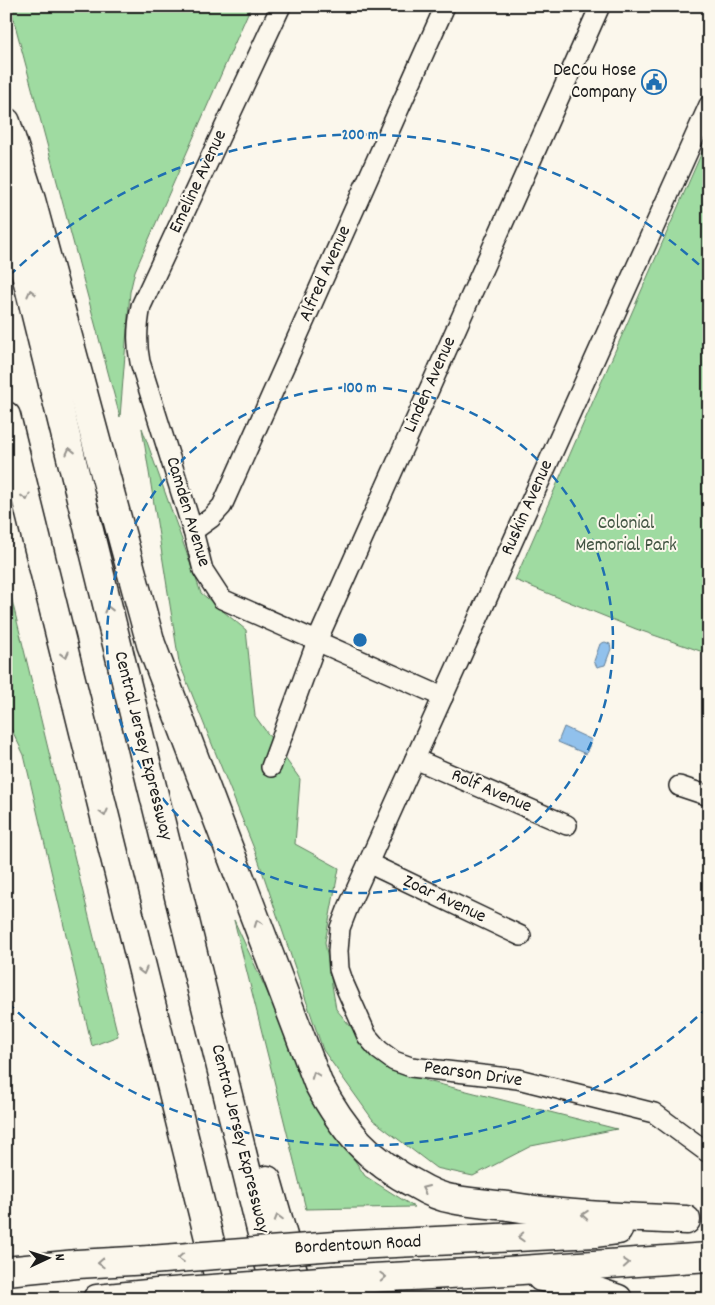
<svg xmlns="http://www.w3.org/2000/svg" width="715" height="1305" viewBox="0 0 715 1305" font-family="Dekko,sans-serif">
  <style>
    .green { fill: #9fdba1; stroke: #5e7c5e }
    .water { fill: #91c1ec; stroke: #627f99 }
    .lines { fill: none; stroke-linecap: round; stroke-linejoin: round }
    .minor-casing { stroke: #1c1c1c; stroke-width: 22 }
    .highway-casing { stroke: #1c1c1c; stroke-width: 31 }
    .minor { stroke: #fbf7ec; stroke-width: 19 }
    .highway { stroke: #fbf7ec; stroke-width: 28 }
    .highway-bridge-casing { stroke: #1c1c1c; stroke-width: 31; stroke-linecap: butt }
    .highway-bridge { stroke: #fbf7ec; stroke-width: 28 }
    .oneway { stroke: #97948e }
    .ring { fill: none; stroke: #1f6fb2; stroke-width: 2.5; stroke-dasharray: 9 6 }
    .labels { text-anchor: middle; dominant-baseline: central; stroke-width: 4; stroke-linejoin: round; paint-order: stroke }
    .poi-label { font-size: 19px; fill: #1c1c1c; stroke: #fbf7ec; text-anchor: end }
    .street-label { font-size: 19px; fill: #1c1c1c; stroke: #fbf7ec }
    .park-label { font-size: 19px; fill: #435544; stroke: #fbf7ec }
    .centre { fill: #1f6fb2; stroke: #fbf7ec; stroke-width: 2.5 }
    .ring-label { font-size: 15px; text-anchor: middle; font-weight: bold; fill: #1f6fb2; stroke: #fbf7ec; stroke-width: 4; stroke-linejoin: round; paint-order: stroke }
  </style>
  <rect width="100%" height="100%" fill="#fbf7ec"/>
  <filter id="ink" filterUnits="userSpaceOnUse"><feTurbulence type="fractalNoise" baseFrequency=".02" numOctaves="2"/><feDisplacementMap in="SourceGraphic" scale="10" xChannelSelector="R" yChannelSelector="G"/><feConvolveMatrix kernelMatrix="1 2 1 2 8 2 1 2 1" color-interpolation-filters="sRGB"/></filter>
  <g filter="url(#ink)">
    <g class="green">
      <path d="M10 6H251L135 271 130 292 120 417Z"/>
      <path d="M709 136V654L636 629 515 580Z"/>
      <path d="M142 428 201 593 246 630 255 716 300 779 295 844 339 868 325 942 336 1009 376 1057 427 1081 617 1129 531 1146 473 1176 436 1168 373 1120 323 1050 257 856 179 662Z"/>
      <path d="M6 576 118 1036 92 1046 24 755 6 718Z"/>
      <path d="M234 920 320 1107 365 1176 414 1207 306 1209Z"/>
    </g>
    <g class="water">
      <path d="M605 642 610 644 611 649 605 665 597 667 594 661 600 644Z"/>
      <path d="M564 727 592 740 586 754 558 742Z"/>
    </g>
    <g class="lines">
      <defs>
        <g id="minor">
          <path d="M281 6 141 306C137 326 136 343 140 362L193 531 203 570 222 599 443 697"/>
          <path d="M193 531 211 518 222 506 445 6"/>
          <path d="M415 759 567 825"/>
          <path d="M271 767 317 641 600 6"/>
          <path d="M679 786 709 796"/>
          <path d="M368 863 521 936"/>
          <path d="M707 1152 654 1113 518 1079 411 1067 394 1061 379 1050 367 1036 344 984 339 969 338 951 340 928 347 910 709 105"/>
        </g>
        <g id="highway">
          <path d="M6 122 31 200 151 644 318 1083C343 1130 369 1161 417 1185 427 1191 440 1197 452 1199 470 1203 489 1204 508 1206 567 1216 626 1217 686 1220"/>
          <path d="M6 193 278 1299"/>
          <path d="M6 416 224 1299"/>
          <path d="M267 1180 301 1299"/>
          <path d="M335 1246 596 1233 618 1230"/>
          <path d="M6 1271 77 1264 150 1260"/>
          <path d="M541 1277 566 1281 618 1299"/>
          <path d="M334 1280 507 1271 709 1257"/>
          <path d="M97 1299 158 1293"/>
        </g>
      </defs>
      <use href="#minor" class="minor-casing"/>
      <use href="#highway" class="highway-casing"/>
      <use href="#minor" class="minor"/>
      <use href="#highway" class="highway"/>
      <defs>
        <g id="highway-bridge">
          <path d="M150 1260 335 1246"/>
          <path d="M158 1293 334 1280"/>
        </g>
      </defs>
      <use href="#highway-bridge" class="highway-bridge-casing"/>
      <use href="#highway-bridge" class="highway-bridge"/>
    </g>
    <defs><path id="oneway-chevron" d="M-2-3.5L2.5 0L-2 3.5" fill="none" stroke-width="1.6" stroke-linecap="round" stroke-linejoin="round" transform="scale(1.25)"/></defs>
    <g class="oneway">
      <use href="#oneway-chevron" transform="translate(31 293) rotate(-104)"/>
      <use href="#oneway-chevron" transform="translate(70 451) rotate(-104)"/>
      <use href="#oneway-chevron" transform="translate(26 497) rotate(76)"/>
      <use href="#oneway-chevron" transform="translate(108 609) rotate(-104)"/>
      <use href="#oneway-chevron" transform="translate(65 655) rotate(76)"/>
      <use href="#oneway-chevron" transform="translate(104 813) rotate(76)"/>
      <use href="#oneway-chevron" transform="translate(258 923) rotate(-111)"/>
      <use href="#oneway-chevron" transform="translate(143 971) rotate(76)"/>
      <use href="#oneway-chevron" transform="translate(315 1075) rotate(-111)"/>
      <use href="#oneway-chevron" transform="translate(425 1189) rotate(-156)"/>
      <use href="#oneway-chevron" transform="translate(585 1215) rotate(-176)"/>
      <use href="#oneway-chevron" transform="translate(278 1218) rotate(-106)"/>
      <use href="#oneway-chevron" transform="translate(521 1237) rotate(177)"/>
      <use href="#oneway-chevron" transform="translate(181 1258) rotate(176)"/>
      <use href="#oneway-chevron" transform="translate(101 1263) rotate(177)"/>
      <use href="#oneway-chevron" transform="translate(626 1263) rotate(-4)"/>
      <use href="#oneway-chevron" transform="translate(383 1277) rotate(-3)"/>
    </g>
  </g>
  <g class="ring">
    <circle cx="360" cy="640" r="253"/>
    <path d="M708 1007A506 506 0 0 1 9 1004M9 276A506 506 0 0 1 708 273"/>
  </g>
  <defs>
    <symbol id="civic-ring" viewBox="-11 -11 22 22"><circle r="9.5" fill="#fbf7ec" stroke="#1f6fb2" stroke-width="1.5"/><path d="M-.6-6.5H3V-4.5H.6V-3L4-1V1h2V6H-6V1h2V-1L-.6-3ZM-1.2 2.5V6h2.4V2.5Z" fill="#1f6fb2"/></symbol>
  </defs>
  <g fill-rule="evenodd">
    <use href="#civic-ring" x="640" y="68" width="28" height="28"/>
  </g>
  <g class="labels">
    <g class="poi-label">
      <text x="636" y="71">DeCou Hose<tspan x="636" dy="22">Company</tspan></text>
    </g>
    <g class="street-label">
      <text transform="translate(199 182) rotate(-65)">Emeline Avenue</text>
      <text transform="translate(326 274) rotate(-66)">Alfred Avenue</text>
      <text transform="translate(431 385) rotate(-66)">Linden Avenue</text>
      <text transform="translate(528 508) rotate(-66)">Ruskin Avenue</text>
      <text transform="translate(187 512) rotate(73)">Camden Avenue</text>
      <text transform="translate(142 746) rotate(76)">Central Jersey Expressway</text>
      <text transform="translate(491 792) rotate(23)">Rolf Avenue</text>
      <text transform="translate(444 900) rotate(25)">Zoar Avenue</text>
      <text transform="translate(473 1075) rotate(8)">Pearson Drive</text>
      <text transform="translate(239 1139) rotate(76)">Central Jersey Expressway</text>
      <text transform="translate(358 1246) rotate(-3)">Bordentown Road</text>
    </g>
    <g class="park-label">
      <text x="626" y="524">Colonial<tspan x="626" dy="22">Memorial Park</tspan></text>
    </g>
  </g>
  <circle cx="360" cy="640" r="8" class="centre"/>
  <g class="ring-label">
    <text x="360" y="139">200 m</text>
    <text x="360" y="392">100 m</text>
  </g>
  <rect width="715" height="1305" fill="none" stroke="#fbf7ec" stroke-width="25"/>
  <rect x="12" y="12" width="690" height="1280" fill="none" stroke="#1c1c1c" stroke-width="2" filter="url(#ink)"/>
  <g transform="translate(48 1258) rotate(86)" stroke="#fbf7ec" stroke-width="4" paint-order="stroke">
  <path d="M0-4L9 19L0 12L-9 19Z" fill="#1c1c1c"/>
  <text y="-8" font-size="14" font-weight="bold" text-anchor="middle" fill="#1c1c1c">N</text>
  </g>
</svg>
